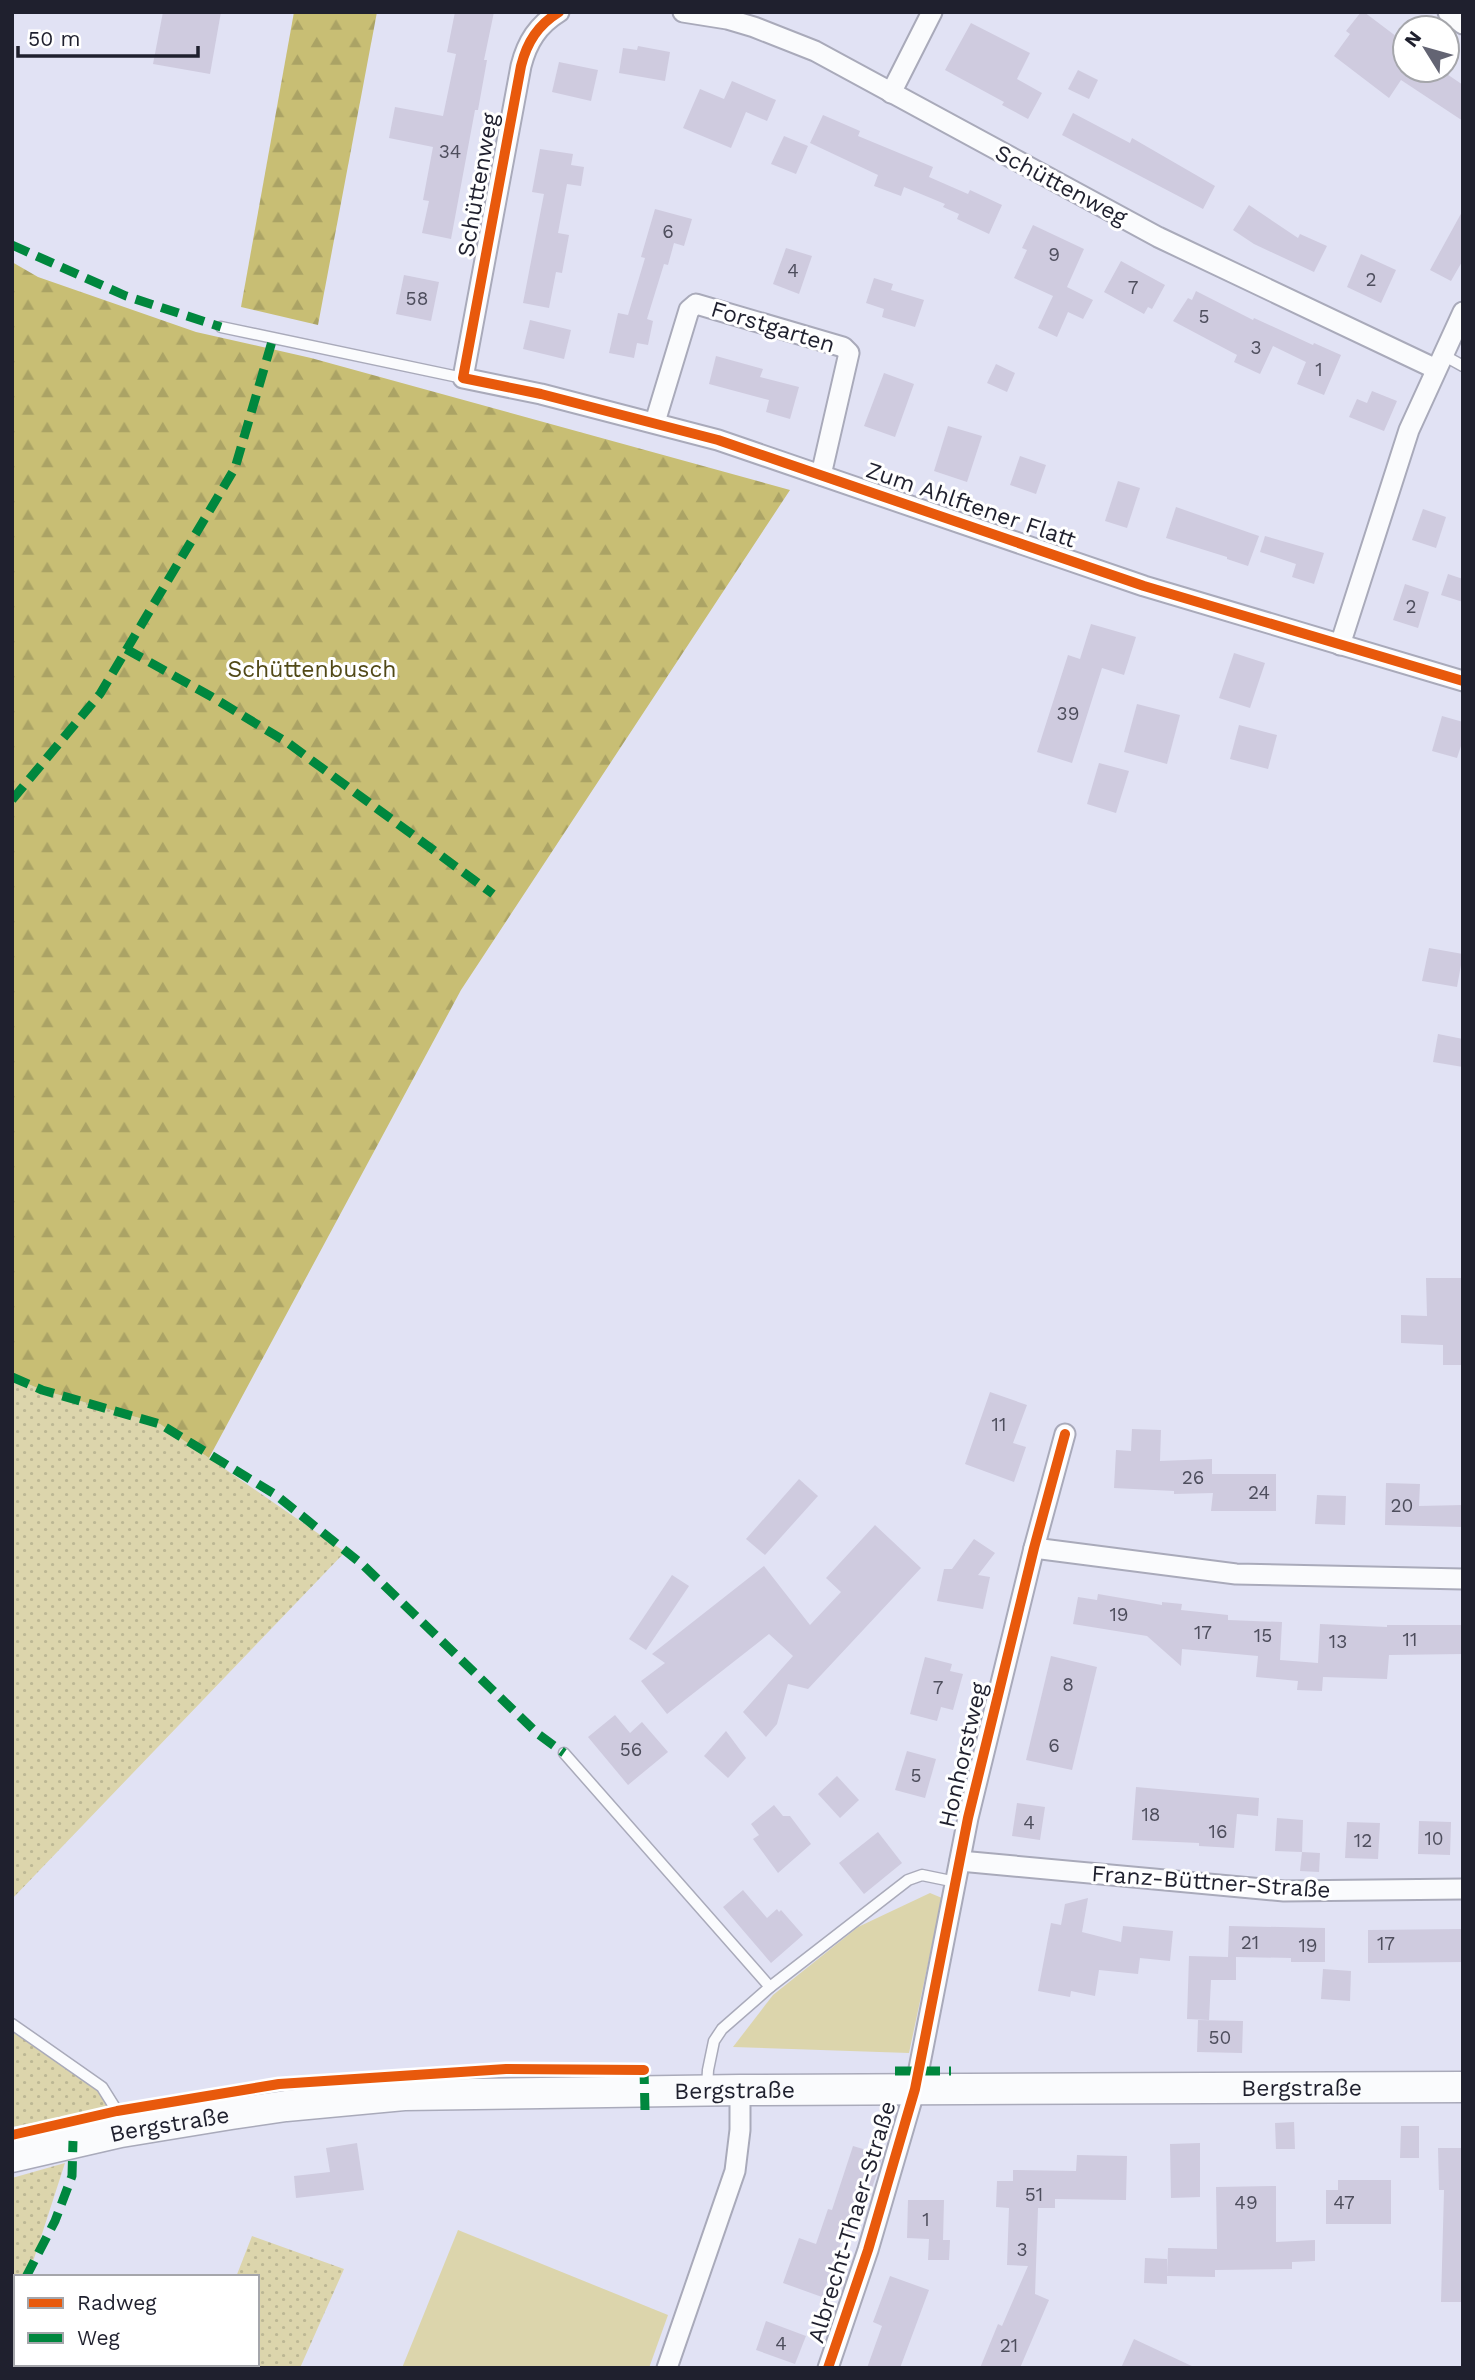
<svg xmlns="http://www.w3.org/2000/svg" width="1475" height="2380" viewBox="0 0 1475 2380" font-family="'Work Sans',sans-serif">
  <style>
    .grass { fill: url(#grass-dots) }
    .forest { fill: url(#forest-firs) }
    .green { fill: #dcd5ac }
    .building { fill: #cfcbdf }
    .lines { fill: none; stroke-linecap: round; stroke-linejoin: round }
    .service-casing { stroke: #a9aaba; stroke-width: 13 }
    .minor-casing { stroke: #a9aaba; stroke-width: 23 }
    .primary-casing { stroke: #a9aaba; stroke-width: 33 }
    .service { stroke: #fafbfd; stroke-width: 10 }
    .minor { stroke: #fafbfd; stroke-width: 19 }
    .primary { stroke: #fafbfd; stroke-width: 30 }
    .quiet { stroke: #00873e; stroke-width: 9; stroke-dasharray: 18 9; stroke-linecap: butt }
    .cycleway-casing { stroke: #fff; stroke-width: 15 }
    .cycleway { stroke: #e8590c; stroke-width: 10 }
    .labels { text-anchor: middle; dominant-baseline: central; stroke-width: 6; stroke-linejoin: round; paint-order: stroke }
    .number-label { font-size: 19px; fill: #4e4e5d }
    .street-label { font-size: 23px; fill: #1f202e; stroke: #fff }
    .park-label { font-size: 23px; fill: #514917; stroke: #fff }
  </style>
  <defs>
    <pattern id="grass-dots" width="8" height="8" patternUnits="userSpaceOnUse" patternTransform="scale(1.75)"><rect width="8" height="8" fill="#dcd5ac"/><path d="M2 2h.1M6 6h.1" fill="none" stroke="#bcb794" stroke-width="1.8" stroke-linecap="round"/></pattern>
    <pattern id="forest-firs" width="22" height="20" patternUnits="userSpaceOnUse" patternTransform="scale(1.75)"><rect width="22" height="20" fill="#c8be74"/><path d="M5 1l3.5 6h-7zM16 11l3.5 6h-7z" fill="#aba365"/></pattern>
  </defs>
  <rect width="100%" height="100%" fill="#e1e2f4"/>
  <g class="grass">
    <path d="M12 1377 42 1390 160 1424 345 1552 12 1899Z"/>
    <path d="M12 2022 107 2087 114 2107 12 2127Z"/>
    <path d="M65 2163 28 2277H16V2316L12 2327V2178Z"/>
    <path d="M252 2236 344 2269 300 2368H200L202 2364H257V2277H236Z"/>
  </g>
  <g class="forest">
    <path d="M294 12H377L318 325 241 307Z"/>
    <path d="M12 262 38 277 196 332 311 358 790 490 461 990 209 1458 160 1424 42 1390 12 1377Z"/>
  </g>
  <g class="green">
    <path d="M930 1893 942 1898 909 2053 733 2047 773 1995 858 1927Z"/>
    <path d="M458 2230 668 2315 649 2368H402Z"/>
  </g>
  <g class="building">
    <path d="M163 12H221L210 74 153 64Z"/>
    <path d="M455 12H494L484 60H487L478 110H475L451 239 422 233 429 201 423 200 433 147 389 138 395 107 443 116 456 54 447 52Z"/>
    <path d="M1361 12H1364L1405 43V70H1441L1463 85V121L1401 80 1389 98 1334 56 1350 34 1346 31Z"/>
    <path d="M971 23 1030 53 1017 79 1042 93 1028 119 1002 105 1004 102 945 70Z"/>
    <path d="M638 46 670 52 665 81 619 73 623 48 637 50Z"/>
    <path d="M559 62 598 70 591 101 552 92Z"/>
    <path d="M1078 70 1098 80 1089 99 1068 89Z"/>
    <path d="M732 81 776 100 767 121 746 112 731 148 683 128 700 89 724 99Z"/>
    <path d="M1073 113 1130 143 1132 138 1215 186 1203 209 1062 135Z"/>
    <path d="M823 115 860 131 858 136 933 167 929 177 968 194 970 190 1002 205 989 234 957 219 959 214 943 207 945 204 904 187 901 196 874 186 878 175 810 143Z"/>
    <path d="M784 136 808 146 796 174 771 164Z"/>
    <path d="M540 149 573 154 571 165 584 167 581 186 567 184 558 233 569 235 562 273 556 272 549 308 523 303 544 194 532 192Z"/>
    <path d="M1249 205 1298 238 1300 234 1327 246 1314 272 1254 244 1233 230Z"/>
    <path d="M655 209 692 219 684 246 674 243 668 265 664 264 647 319 653 321 648 345 637 343 634 358 609 353 618 313 628 315 645 258 641 257Z"/>
    <path d="M1463 210V260L1451 281 1430 270Z"/>
    <path d="M1033 225 1084 249 1067 287 1093 300 1083 319 1068 312 1057 337 1038 328 1053 296 1014 278 1027 250 1022 248Z"/>
    <path d="M786 248 812 256 799 294 773 284Z"/>
    <path d="M1361 254 1396 270 1381 303 1347 287Z"/>
    <path d="M1121 261 1165 285 1152 309 1148 307 1144 314 1104 292Z"/>
    <path d="M404 275 439 282 431 321 396 314Z"/>
    <path d="M874 278 893 284 891 290 924 300 915 327 882 317 884 309 866 303Z"/>
    <path d="M1196 291 1253 320 1254 318 1313 345 1314 343 1341 355 1324 395 1297 384 1306 362 1273 346 1260 374 1234 362 1237 355 1173 321 1188 298 1192 300Z"/>
    <path d="M530 320 571 330 564 359 523 349Z"/>
    <path d="M716 356 763 369 760 377 799 387 790 419 766 412 769 400 709 384Z"/>
    <path d="M996 364 1015 373 1007 392 987 383Z"/>
    <path d="M884 373 914 384 895 437 864 426Z"/>
    <path d="M1372 391 1397 401 1384 431 1349 417 1357 399 1367 403Z"/>
    <path d="M948 426 982 436 967 482 934 471Z"/>
    <path d="M1020 456 1046 465 1036 494 1010 485Z"/>
    <path d="M1118 481 1140 488 1127 528 1105 521Z"/>
    <path d="M1176 507 1259 536 1248 566 1227 559V557L1166 538Z"/>
    <path d="M1423 509 1446 517 1436 548 1412 540Z"/>
    <path d="M1265 536 1324 553 1314 584 1292 577 1296 564 1260 552Z"/>
    <path d="M1448 574 1463 579V602L1441 595Z"/>
    <path d="M1405 584 1429 592 1418 628 1393 620Z"/>
    <path d="M1091 624 1136 637 1124 675 1102 668 1072 763 1037 752 1068 655 1080 659Z"/>
    <path d="M1234 653 1265 663 1250 708 1219 698Z"/>
    <path d="M1137 704 1180 715 1167 764 1124 752Z"/>
    <path d="M1442 716 1463 722V740L1457 758 1432 751Z"/>
    <path d="M1239 725 1277 735 1268 769 1230 759Z"/>
    <path d="M1099 763 1129 771 1116 813 1087 804Z"/>
    <path d="M1429 948 1463 954 1457 987 1422 981Z"/>
    <path d="M1438 1034 1463 1039V1067L1433 1062Z"/>
    <path d="M1426 1278H1463V1365H1443V1345L1401 1343V1315L1427 1316Z"/>
    <path d="M990 1392 1027 1405 1013 1443 1026 1447 1014 1482 965 1464Z"/>
    <path d="M1132 1429 1161 1430 1160 1461 1212 1459V1474H1276V1511H1211L1213 1493 1174 1494V1491L1114 1488 1116 1450 1131 1451Z"/>
    <path d="M799 1479 818 1496 765 1555 746 1539Z"/>
    <path d="M1386 1483 1420 1484 1419 1506 1463 1505V1527L1385 1525Z"/>
    <path d="M1317 1495 1346 1496 1345 1525 1315 1524Z"/>
    <path d="M875 1525 921 1568 808 1689 788 1684 777 1724 766 1737 743 1712 793 1656 769 1634 667 1714 641 1681 665 1663 652 1654 764 1566 810 1625 841 1592 826 1578Z"/>
    <path d="M974 1539 995 1553 978 1575 990 1577 983 1609 937 1601 944 1569H952Z"/>
    <path d="M672 1575 689 1586 646 1650 629 1639Z"/>
    <path d="M1098 1594 1162 1605V1602L1182 1604 1181 1610 1228 1615V1620L1282 1622 1280 1660 1318 1663 1320 1624 1387 1627V1625H1463V1654L1389 1655 1387 1679 1323 1677 1322 1691 1297 1690 1298 1681 1256 1677 1258 1656 1182 1649 1181 1666 1147 1636 1073 1624 1078 1597 1097 1600Z"/>
    <path d="M1051 1656 1097 1667 1072 1770 1026 1760Z"/>
    <path d="M925 1657 952 1664 950 1671 963 1674 953 1710 941 1707 937 1721 910 1714Z"/>
    <path d="M615 1715 630 1733 642 1722 668 1752 628 1785 588 1737Z"/>
    <path d="M726 1731 746 1758 728 1778 704 1756Z"/>
    <path d="M907 1751 936 1759 925 1798 895 1790Z"/>
    <path d="M837 1776 859 1800 840 1818 818 1794Z"/>
    <path d="M1136 1787 1259 1798 1258 1816 1237 1814 1234 1848 1199 1846V1843L1132 1840Z"/>
    <path d="M1017 1803 1045 1807 1040 1840 1012 1836Z"/>
    <path d="M774 1805 783 1816H790L811 1844 778 1873 753 1839 759 1835 751 1824Z"/>
    <path d="M1277 1818 1303 1820 1302 1852 1275 1851Z"/>
    <path d="M1419 1821 1451 1822 1450 1855 1418 1854Z"/>
    <path d="M1347 1822 1380 1823 1378 1859 1345 1858Z"/>
    <path d="M878 1832 902 1863 864 1894 839 1863Z"/>
    <path d="M1302 1852 1320 1853 1319 1872 1300 1871Z"/>
    <path d="M743 1890 767 1918 777 1909 779 1912 781 1910 803 1935 771 1963 723 1907Z"/>
    <path d="M1088 1898 1082 1932 1121 1942 1123 1926 1173 1931 1170 1961 1140 1958 1138 1974 1099 1970 1095 1996 1071 1991 1070 1997 1038 1991 1051 1923 1061 1925 1065 1904Z"/>
    <path d="M1229 1926 1325 1928V1962H1291V1958L1236 1957V1980H1211L1209 2020 1187 2019 1189 1956 1228 1957Z"/>
    <path d="M1463 1929V1962L1368 1963V1930Z"/>
    <path d="M1323 1969 1351 1971 1350 2001 1321 1999Z"/>
    <path d="M1198 2020 1243 2021 1242 2053 1197 2052Z"/>
    <path d="M1294 2122 1295 2149H1276L1275 2123Z"/>
    <path d="M1401 2126H1419V2158H1400Z"/>
    <path d="M357 2143 364 2190 296 2198 294 2176 330 2172 326 2148Z"/>
    <path d="M1200 2143V2197L1171 2198 1170 2144Z"/>
    <path d="M853 2146 883 2155 867 2203 863 2202 851 2236 844 2234 822 2297 783 2283 799 2238 816 2244 828 2209 832 2210Z"/>
    <path d="M1438 2148H1463V2302H1441L1444 2190H1439Z"/>
    <path d="M1077 2155 1127 2156 1126 2200 1055 2199V2208H1038L1035 2294 1049 2300 1020 2368H980L998 2324 1002 2326 1028 2266 1007 2265 1009 2208 996 2207 997 2181H1013V2170L1076 2171Z"/>
    <path d="M1338 2180H1391V2224H1326V2190H1338Z"/>
    <path d="M1276 2186V2242L1315 2240V2261L1292 2262V2269L1215 2270V2277L1167 2276 1168 2248 1217 2249 1216 2187Z"/>
    <path d="M908 2200H944L943 2240H950L949 2260H928L929 2239 907 2238Z"/>
    <path d="M1145 2258 1167 2259V2284L1144 2283Z"/>
    <path d="M890 2276 929 2290 900 2368H867L882 2326 873 2322Z"/>
    <path d="M766 2321 806 2336 795 2364 756 2350Z"/>
    <path d="M1134 2339 1196 2368H1121Z"/>
  </g>
  <g class="lines">
    <defs>
      <g id="service">
        <path d="M221 327 463 378"/>
        <path d="M1443 355 1463 366"/>
        <path d="M564 1753 770 1987"/>
        <path d="M12 2024 102 2087 117 2111 121 2130"/>
        <path d="M707 2088 708 2070 714 2041 722 2029 770 1987 908 1880 922 1875 956 1882"/>
      </g>
      <g id="minor">
        <path d="M559 12C538 25 527 42 521 66L463 378 541 394 718 440 1144 586 1463 681"/>
        <path d="M683 12 727 19 754 27 815 51 1158 237 1436 369"/>
        <path d="M1448 12 1463 24"/>
        <path d="M891 93 932 12"/>
        <path d="M655 422 689 310 696 304 843 347 849 353 821 475"/>
        <path d="M1340 645 1409 430 1463 312"/>
        <path d="M1034 1548 1236 1574 1463 1579"/>
        <path d="M960 1861 1284 1891 1463 1889"/>
        <path d="M667 2368 735 2171 740 2130V2090"/>
        <path d="M828 2368 868 2250 915 2089 968 1818 1034 1548 1065 1434"/>
      </g>
      <g id="primary">
        <path id="s1" d="M12 2157 121 2132 231 2114 286 2106 404 2095 740 2090 1463 2087"/>
      </g>
    </defs>
    <use href="#service" class="service-casing"/>
    <use href="#minor" class="minor-casing"/>
    <use href="#primary" class="primary-casing"/>
    <use href="#service" class="service"/>
    <use href="#minor" class="minor"/>
    <use href="#primary" class="primary"/>
    <g class="quiet">
      <path d="M12 245 126 296 221 327"/>
      <path d="M126 649 212 697 288 743 493 894"/>
      <path d="M12 800 100 694 235 468 273 338"/>
      <path d="M12 1377 42 1390 160 1424 276 1495 363 1565 538 1734 564 1753"/>
      <path d="M640 2070H644L645 2110"/>
      <path d="M895 2071H951"/>
      <path d="M26 2277 55 2221 72 2176 73 2141"/>
      <path d="M12 2308 16 2300"/>
    </g>
    <defs>
      <g id="cycleway">
        <path d="M559 12C538 25 527 42 521 66L463 378 541 394 718 440 1144 586 1463 681"/>
        <path d="M12 2135 117 2111 279 2084 506 2069 644 2070"/>
        <path d="M828 2368 868 2250 915 2089 968 1818 1034 1548 1065 1434"/>
      </g>
    </defs>
    <use href="#cycleway" class="cycleway-casing"/>
    <use href="#cycleway" class="cycleway"/>
  </g>
  <g class="labels">
    <g class="number-label">
      <text x="450" y="151">34</text>
      <text x="668" y="231">6</text>
      <text x="1054" y="254">9</text>
      <text x="793" y="270">4</text>
      <text x="1371" y="279">2</text>
      <text x="1133" y="287">7</text>
      <text x="417" y="298">58</text>
      <text x="1204" y="316">5</text>
      <text x="1256" y="347">3</text>
      <text x="1319" y="369">1</text>
      <text x="1411" y="606">2</text>
      <text x="1068" y="713">39</text>
      <text x="999" y="1424">11</text>
      <text x="1193" y="1477">26</text>
      <text x="1259" y="1492">24</text>
      <text x="1402" y="1505">20</text>
      <text x="1119" y="1614">19</text>
      <text x="1203" y="1632">17</text>
      <text x="1263" y="1635">15</text>
      <text x="1410" y="1639">11</text>
      <text x="1338" y="1641">13</text>
      <text x="1068" y="1684">8</text>
      <text x="938" y="1687">7</text>
      <text x="1054" y="1745">6</text>
      <text x="631" y="1749">56</text>
      <text x="916" y="1775">5</text>
      <text x="1151" y="1814">18</text>
      <text x="1029" y="1822">4</text>
      <text x="1218" y="1831">16</text>
      <text x="1434" y="1838">10</text>
      <text x="1363" y="1840">12</text>
      <text x="1250" y="1942">21</text>
      <text x="1386" y="1943">17</text>
      <text x="1308" y="1945">19</text>
      <text x="1220" y="2037">50</text>
      <text x="1034" y="2194">51</text>
      <text x="1246" y="2202">49</text>
      <text x="1344" y="2202">47</text>
      <text x="926" y="2219">1</text>
      <text x="1022" y="2249">3</text>
      <text x="781" y="2343">4</text>
      <text x="1009" y="2345">21</text>
    </g>
    <g class="street-label">
      <text transform="translate(478 185) rotate(-80)">Schüttenweg</text>
      <text transform="translate(1061 185) rotate(28)">Schüttenweg</text>
      <text transform="translate(773 327) rotate(17)">Forstgarten</text>
      <text transform="translate(971 505) rotate(19)">Zum Ahlftener Flatt</text>
      <text transform="translate(963 1755) rotate(-77)">Honhorstweg</text>
      <text transform="translate(1211 1882) rotate(4)">Franz-Büttner-Straße</text>
      <text stroke="none"><textPath href="#s1" startOffset="1295">Bergstraße</textPath></text>
      <text stroke="none"><textPath href="#s1" startOffset="728">Bergstraße</textPath></text>
      <text stroke="none"><textPath href="#s1" startOffset="161">Bergstraße</textPath></text>
      <text transform="translate(852 2222) rotate(-73)">Albrecht-Thaer-Straße</text>
    </g>
    <g class="park-label">
      <text x="312" y="669">Schüttenbusch</text>
    </g>
  </g>
  <rect width="1475" height="2380" fill="none" stroke="#1f202e" stroke-width="28"/>
  <rect x="14" y="2275" width="245" height="91" fill="#ffffff" stroke="#a5a6ab" stroke-width="2"/>
  <rect x="28" y="2298" width="35" height="10" fill="#e8590c" stroke="#a5a6ab" stroke-width="2"/>
  <text x="77" y="2310" font-size="21" fill="#1f202e">Radweg</text>
  <rect x="28" y="2333" width="35" height="10" fill="#00873e" stroke="#a5a6ab" stroke-width="2"/>
  <text x="77" y="2345" font-size="21" fill="#1f202e">Weg</text>
  <g transform="translate(1426 49) rotate(307)"><circle r="33" fill="#ffffff" stroke="#a5a6ab" stroke-width="2"/>
  <path d="M0-5L12 26L0 18L-12 26Z" fill="#636473"/>
  <text y="-10" font-size="19" font-weight="bold" text-anchor="middle" fill="#1f202e">N</text>
  </g>
  <path d="M18 46v10h180v-10" fill="none" stroke="#1f202e" stroke-width="3.5"/>
  <text x="28" y="46" font-size="21" fill="#1f202e" stroke="#ffffff" stroke-width="5" paint-order="stroke">50 m</text>
</svg>
